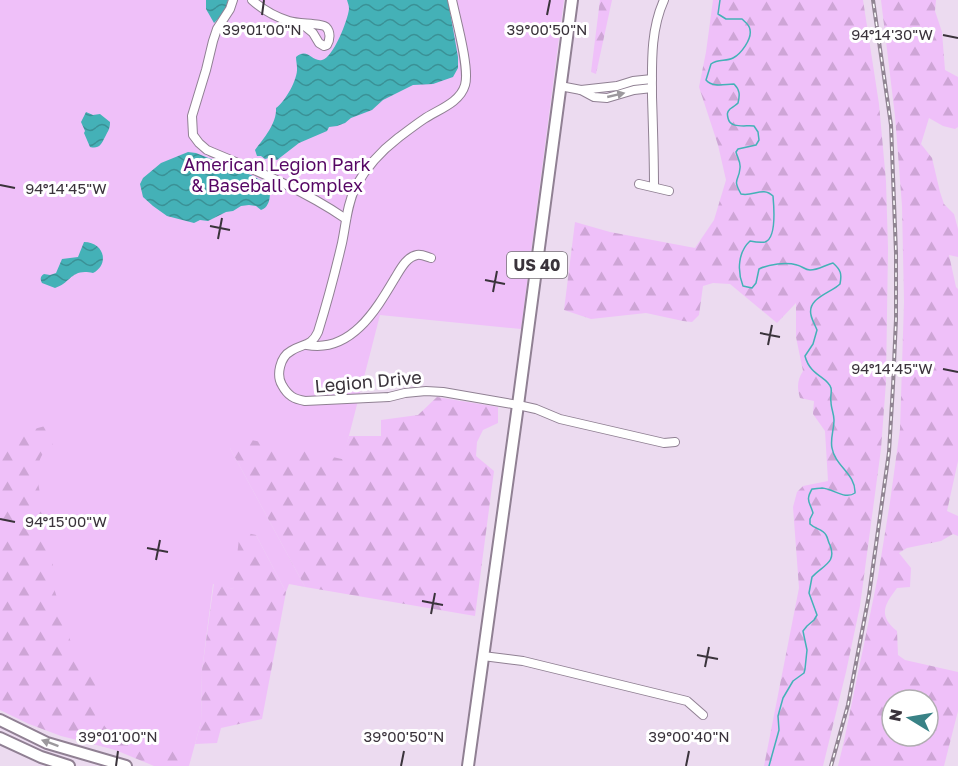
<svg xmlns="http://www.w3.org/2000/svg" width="958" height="766" viewBox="0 0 958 766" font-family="'Golos Text',sans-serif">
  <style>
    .green { fill: #efc0f9 }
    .forest { fill: url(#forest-firs); fill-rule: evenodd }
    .water { fill: url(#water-waves) }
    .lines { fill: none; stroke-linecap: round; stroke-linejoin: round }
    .stream { stroke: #44b1b7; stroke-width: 1.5 }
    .minor-casing { stroke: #908093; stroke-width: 10 }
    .major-casing { stroke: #908093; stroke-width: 14 }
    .minor { stroke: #fff; stroke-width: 8 }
    .major { stroke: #fff; stroke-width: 10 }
    .rail-casing { stroke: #918593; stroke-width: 4 }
    .rail { stroke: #fff; stroke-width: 1.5; stroke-dasharray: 4.5; stroke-linecap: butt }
    .oneway { fill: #9c999d }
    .ticks { fill: none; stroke: #3a333b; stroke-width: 2 }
    .labels { text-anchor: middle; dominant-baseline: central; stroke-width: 6; stroke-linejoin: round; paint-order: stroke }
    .shield { fill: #fff; stroke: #757076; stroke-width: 1.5 }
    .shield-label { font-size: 16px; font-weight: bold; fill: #3a333b }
    .park-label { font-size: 18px; fill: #560664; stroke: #fff }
    .street-label { font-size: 18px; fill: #3a333b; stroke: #fff }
    .ticks-label { font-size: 15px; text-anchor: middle; fill: #3a333b; stroke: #fff; stroke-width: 6; stroke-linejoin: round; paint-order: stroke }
  </style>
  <defs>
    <pattern id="forest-firs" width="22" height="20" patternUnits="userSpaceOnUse" patternTransform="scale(1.5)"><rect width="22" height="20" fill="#efc0f9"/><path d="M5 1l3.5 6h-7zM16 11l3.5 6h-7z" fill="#cea5d6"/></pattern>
    <pattern id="water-waves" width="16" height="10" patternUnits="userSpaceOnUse" patternTransform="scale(1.5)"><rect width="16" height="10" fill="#44b1b7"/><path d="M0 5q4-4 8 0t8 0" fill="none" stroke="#3a9196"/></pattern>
  </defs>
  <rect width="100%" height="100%" fill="#ecdbf0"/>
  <path class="green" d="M0 0H564L521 329 380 315 343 459 230 448 305 587 289 584 286 592 256 535 233 589 213 584 202 670 201 722 189 766H175L93 744 0 480Z"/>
  <g class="forest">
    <path d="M600 0H612L596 74 591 72Z"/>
    <path d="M713 0H863L879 104 886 181 888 248 886 382 881 449 860 606 846 672 823 766H764L799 588 793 507 797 492 803 486 828 481 825 431 813 414 814 401 800 398C797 388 797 380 803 371L796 337V303L777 323 730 284 713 283 703 286 699 315 692 322 683 321 646 313 591 319 564 310 575 222 610 232 695 248 714 220 726 180 718 145 699 87 706 52Z"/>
    <path d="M881 0H936L935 11 942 32 945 70 958 77V127L955 129 943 126 929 118 921 144 932 158 940 192 944 204 954 214 958 229V257L949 255 956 287 958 289V461L947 511 958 516V536L953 534 941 541 907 548 899 553 911 568 910 587 897 588C884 605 878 616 897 631L898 655 905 660 958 672V711L944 766H838L844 741 878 576 890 502 900 429 904 302 902 206 895 116ZM892 700H928V736H892Z"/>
    <path d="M437 397 498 407V423L483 430 477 442 476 456 494 471 475 616 305 587 230 448 237 437 342 459 349 436H381V420L418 415Z"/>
    <path d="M49 425 53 444C39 455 39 460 37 477L53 565 49 572 70 640 79 657 100 683 90 694 88 703 114 739 170 750 177 748 181 759 182 766H154L113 749 61 736 29 724 0 710V438Z"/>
    <path d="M247 533 256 535 286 592 262 719 221 728 217 743 195 744 201 722 202 670 214 583 233 589 239 539Z"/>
  </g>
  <g class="water">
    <path d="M206 0H228C227 10 221 16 214 23L206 9Z"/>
    <path d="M347 0H448L458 57V68L453 77 433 84 413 85 383 100 372 110 351 118 345 123 337 126 329 127 327 131 299 143 277 160 269 158 265 159 261 156H257L255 150C264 138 277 123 276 108 285 102 298 79 297 68 297 64 296 61 296 57 308 47 311 62 322 60 333 58 348 20 349 9 349 5 348 4 347 0Z"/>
    <path d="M86 112 93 115 100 114 110 122C110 129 108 131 105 137 101 145 99 149 90 147L84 133 85 131 81 122Z"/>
    <path d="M188 152 196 153 251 175C257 179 263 180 269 187 271 195 270 207 261 210L256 206 249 205 241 206 233 211 226 212 208 221 200 220 194 223 167 216 153 206 143 197 140 184 143 178 161 163Z"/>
    <path d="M84 242C104 242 110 264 93 273 71 268 71 283 55 288L42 283C40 280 40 276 44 274L50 275 56 273 62 259 78 257Z"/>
  </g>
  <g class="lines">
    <path class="stream" d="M720 0 718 14 726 19H742C745 22 750 25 750 30 752 39 741 54 733 58 726 62 718 58 711 64L706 80C713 88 725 84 734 84 740 90 740 95 738 103 736 105 733 107 730 109 727 112 727 114 728 118 730 129 745 125 754 126L758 132 759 140 756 145 738 149 736 152C737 157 741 162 740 168 739 182 732 178 741 194 753 197 763 186 773 196 774 207 777 238 765 242 760 243 755 242 750 241 738 252 737 271 743 286L752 288 756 283 759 269C769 264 786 262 797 265 802 266 805 270 810 270 818 270 825 265 833 263 841 270 842 274 840 284 831 293 807 298 811 315 812 320 815 325 817 330L813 344 805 356C810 376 828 377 831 388 832 392 830 397 831 402 831 408 834 414 834 420 834 429 830 439 832 448 835 466 856 474 855 493 845 500 834 489 822 488 821 488 813 489 812 489 805 501 810 502 813 513L810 519V524C815 529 823 529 826 535 828 538 828 542 830 545 837 563 823 565 812 577L809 593 817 615 814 620 807 626 803 631 804 636 807 650 805 669 804 673 793 681 783 698 778 716 779 730 769 766"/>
    <defs>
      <g id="minor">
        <path d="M233 0 230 9 217 29 213 41 206 70 192 116 193 135 199 143 207 150C255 170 304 190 346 219"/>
        <path d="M252 0C263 10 276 17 289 21 298 24 322 23 326 27 331 32 330 40 327 45L324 46 319 43 313 33 302 24"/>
        <path d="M452 0C456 19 470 69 465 85 460 103 437 110 424 119 415 125 406 132 398 138 381 151 366 168 356 186 347 204 346 224 342 243 335 273 327 303 318 332 311 347 303 343 291 351 280 357 276 375 282 385 288 396 294 399 305 401L389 397 405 393 426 391 443 392 518 405 536 409 560 419 664 443 675 442"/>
        <path d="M560 86 581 90 594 97 607 98 634 90 652 88"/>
        <path d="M581 90 617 86 633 81 652 79"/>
        <path d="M639 184 669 191"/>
        <path d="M654 187C654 157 653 127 652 97 652 65 650 31 664 0"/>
        <path d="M307 345C351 353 376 310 395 278 400 270 406 257 417 255 422 254 427 257 431 258"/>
        <path d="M483 656 523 661 687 701 703 715"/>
      </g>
      <g id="major">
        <path d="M0 720 47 743 126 766"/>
        <path d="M0 738 41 757 69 766"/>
        <path d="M468 766 518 405 572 0"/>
      </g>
    </defs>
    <use href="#minor" class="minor-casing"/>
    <use href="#major" class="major-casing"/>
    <use href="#minor" class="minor"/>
    <use href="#major" class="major"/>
    <defs>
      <path id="rail" d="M831 766 848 705 869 595 889 452 893 386 896 319V253L891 125 873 0"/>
    </defs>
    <use href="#rail" class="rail-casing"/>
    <use href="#rail" class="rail"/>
  </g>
  <defs><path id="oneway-solid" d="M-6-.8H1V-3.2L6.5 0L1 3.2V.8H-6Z" transform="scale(1.5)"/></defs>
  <g class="oneway">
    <use href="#oneway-solid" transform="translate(616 95) rotate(-13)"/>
    <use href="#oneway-solid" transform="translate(50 743) rotate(-160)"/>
  </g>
  <path class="ticks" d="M262 15 264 0M547 15 550 0M943 35 958 38M0 185 15 188M210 226 230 230M218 239 222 218M485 280 505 284M493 292 497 271M760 333 780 337M768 345 772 325M943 369 958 372M0 519 15 522M147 548 168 552M156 560 160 540M422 601 443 605M431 614 435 593M697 655 718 659M705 667 709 647M116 766 118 751M401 766 404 751M686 766 689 751"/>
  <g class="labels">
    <rect class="shield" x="507" y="252" width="60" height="26" rx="4.5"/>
    <g class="shield-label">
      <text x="537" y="265">US 40</text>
    </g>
    <g class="park-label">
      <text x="277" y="164">American Legion Park<tspan x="277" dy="21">&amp; Baseball Complex</tspan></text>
    </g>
    <g class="street-label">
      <text transform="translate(368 381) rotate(-5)">Legion Drive</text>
    </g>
  </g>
  <g class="ticks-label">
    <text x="262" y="35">39°01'00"N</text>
    <text x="547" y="35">39°00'50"N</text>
    <text x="892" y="40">94°14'30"W</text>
    <text x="66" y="194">94°14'45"W</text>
    <text x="892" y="374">94°14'45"W</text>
    <text x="66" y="527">94°15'00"W</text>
    <text x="118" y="742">39°01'00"N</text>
    <text x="404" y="742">39°00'50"N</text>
    <text x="689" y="742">39°00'40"N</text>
  </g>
  <g transform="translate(910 718) rotate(281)"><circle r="28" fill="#ffffff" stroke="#b0adb1" stroke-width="1.5"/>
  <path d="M0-4.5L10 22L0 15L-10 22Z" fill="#398286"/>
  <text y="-9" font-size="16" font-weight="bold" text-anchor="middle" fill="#3a333b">N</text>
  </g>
</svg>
